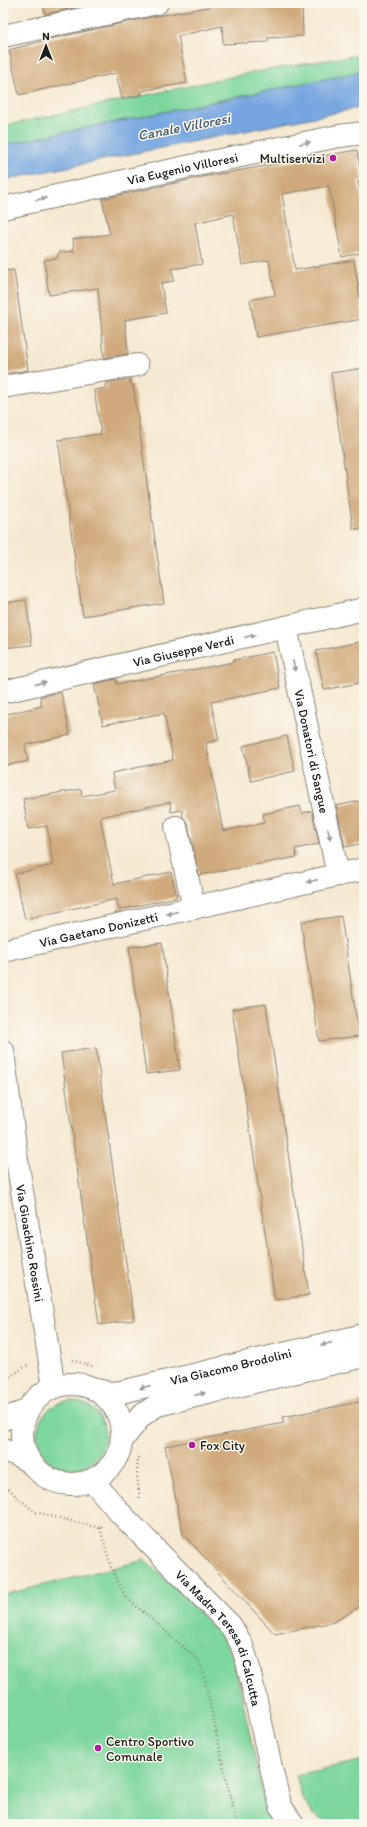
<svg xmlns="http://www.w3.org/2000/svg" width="367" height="1827" viewBox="0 0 367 1827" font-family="Itim,sans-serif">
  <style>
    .green { fill: #7cd69d; stroke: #4c795c }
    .water { fill: #75a6e0; stroke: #48617e }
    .building { fill: #d0aa7b }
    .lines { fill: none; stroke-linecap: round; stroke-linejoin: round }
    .minor-casing { stroke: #888277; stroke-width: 24 }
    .major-casing { stroke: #888277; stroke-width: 24 }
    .path { stroke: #888277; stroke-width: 2.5; stroke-dasharray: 1 3; stroke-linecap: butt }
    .minor { stroke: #fff; stroke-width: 22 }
    .major { stroke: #fff; stroke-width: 22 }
    .oneway { fill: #999 }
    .poi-dot { fill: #b5179e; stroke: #fbf7ec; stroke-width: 1.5 }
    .labels { text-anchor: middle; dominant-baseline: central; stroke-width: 3; stroke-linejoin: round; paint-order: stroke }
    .poi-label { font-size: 13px; fill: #1c1c1c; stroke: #fbf7ec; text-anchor: start }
    .street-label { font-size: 13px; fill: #1c1c1c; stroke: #fbf7ec }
    .water-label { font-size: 14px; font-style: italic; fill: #445a74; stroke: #fbf7ec }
  </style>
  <rect width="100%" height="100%" fill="#fbf7ec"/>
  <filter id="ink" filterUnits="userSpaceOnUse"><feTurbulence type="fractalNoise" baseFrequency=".025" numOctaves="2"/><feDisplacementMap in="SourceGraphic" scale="8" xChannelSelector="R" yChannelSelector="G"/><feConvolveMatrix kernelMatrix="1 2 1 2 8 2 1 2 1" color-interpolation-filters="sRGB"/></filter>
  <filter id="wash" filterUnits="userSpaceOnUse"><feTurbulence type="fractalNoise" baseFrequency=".012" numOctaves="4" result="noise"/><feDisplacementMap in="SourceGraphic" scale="16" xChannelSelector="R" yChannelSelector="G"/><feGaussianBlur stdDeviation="0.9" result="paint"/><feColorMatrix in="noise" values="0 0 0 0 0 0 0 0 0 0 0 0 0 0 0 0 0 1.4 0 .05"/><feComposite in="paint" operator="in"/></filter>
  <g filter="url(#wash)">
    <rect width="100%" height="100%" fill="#f5e9d2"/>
    <g class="green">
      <path d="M364 54V71L3 145V126L249 73Z"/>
      <circle cx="71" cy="1435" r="34"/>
      <path d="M145 1560 185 1597 224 1639 234 1660 264 1801 276 1824H3V1595Z"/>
      <path d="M364 1760V1824H328L314 1815 302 1798 296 1775Z"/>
    </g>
    <path class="water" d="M364 71V107L3 180V145Z"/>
    <g id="blocks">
      <g class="building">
        <path d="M43 3H97L45 14Z"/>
        <path d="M220 3H302L303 36 268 38V42L223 44 222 26 178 36 187 83 141 91 142 95 122 99 116 73 19 95 9 50 50 39 151 17 220 5Z"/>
        <path d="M357 150 362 180 358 181 364 214V252L342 257 329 186 282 194 295 270 354 260 363 319 256 337 250 300 275 295 269 260 242 265 233 214 195 223 202 264 172 269 174 281 161 283 166 313 125 320 128 354 104 358 98 288 49 295 44 260 58 258V253L74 251 73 239 110 234 102 199 202 177Z"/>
        <path d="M14 270 28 370 3 374V271Z"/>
        <path d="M364 368V528L353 529 331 373Z"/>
        <path d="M130 379 131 385H133L164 603 83 616 58 440 101 434 94 390 107 388 106 383Z"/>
        <path d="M26 600 32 645 3 648V603Z"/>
        <path d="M364 641V682L324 690 316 651Z"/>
        <path d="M273 652 280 688 211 702 219 740 206 743 223 831 264 823 263 814 300 806 302 813 312 811 319 844 295 849 297 857 199 875 188 824 183 817 182 810 171 812 170 802 100 817 114 884 171 872 177 897 119 910 117 899 25 919 15 874 53 865 47 826 28 829 23 799 81 789 82 796 115 790 112 773 173 760 164 713 103 725 94 684 116 679 117 684 129 682 234 662 233 660Z"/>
        <path d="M61 692 70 735 25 745 28 761 3 766V715L42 706 40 697Z"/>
        <path d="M287 736 295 771 251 781 243 746Z"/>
        <path d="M364 800V843L345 847 336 806Z"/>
        <path d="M341 916 359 1036 319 1041 301 922Z"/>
        <path d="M162 943 180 1070 146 1074 129 947Z"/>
        <path d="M266 1004 309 1295 275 1300 232 1009Z"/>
        <path d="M96 1048 134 1320 99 1325 61 1053Z"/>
        <path d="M364 1401V1493L358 1494 364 1526V1604L334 1622 275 1634 183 1534 165 1446 284 1423 283 1417Z"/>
      </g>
    </g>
  </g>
  <g filter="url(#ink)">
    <use href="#blocks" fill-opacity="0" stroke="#888277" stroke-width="1"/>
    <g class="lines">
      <defs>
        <g id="minor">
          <path d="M3 36 157 3"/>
          <path id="s1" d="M3 208 186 167 339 136 364 133"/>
          <path d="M3 387 137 365"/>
          <path id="s2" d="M286 627 338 875"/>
          <path id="s3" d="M3 692 364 609"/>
          <path d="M176 827 194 908"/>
          <path id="s4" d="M3 951 364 869"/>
          <path id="s5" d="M3 1051 16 1154 54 1387"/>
          <path id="s6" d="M92 1480 121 1514 231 1626 241 1643 247 1661 275 1785 281 1807 293 1824"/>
        </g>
        <g id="major">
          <circle cx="72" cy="1434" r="50"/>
          <path id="s7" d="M96 1390 111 1393 121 1392 364 1335"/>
          <path d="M3 1419 27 1411"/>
          <path d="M122 1440 141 1416 157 1405 364 1356"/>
          <path d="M3 1450 17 1455 31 1463"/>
        </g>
      </defs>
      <use href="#minor" class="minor-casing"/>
      <use href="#major" class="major-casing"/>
      <g class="path">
        <path d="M72 1360 95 1367"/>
        <path d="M3 1381 28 1365"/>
        <path d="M138 1457 137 1475 140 1500"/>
        <path d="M3 1483 18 1498 35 1512 100 1528 102 1526"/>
        <path d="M100 1528 111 1567 125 1596 197 1659 202 1667 236 1824"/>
      </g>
      <use href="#minor" class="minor"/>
      <use href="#major" class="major"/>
    </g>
    <defs><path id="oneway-solid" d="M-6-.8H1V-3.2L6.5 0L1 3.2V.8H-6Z"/></defs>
    <g class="oneway">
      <use href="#oneway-solid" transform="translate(305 143) rotate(-11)"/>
      <use href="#oneway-solid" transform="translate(41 199) rotate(-13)"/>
      <use href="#oneway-solid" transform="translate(250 636) rotate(-13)"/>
      <use href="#oneway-solid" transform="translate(294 666) rotate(78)"/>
      <use href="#oneway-solid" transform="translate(41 683) rotate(-13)"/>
      <use href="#oneway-solid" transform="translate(329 834) rotate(78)"/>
      <use href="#oneway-solid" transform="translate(312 881) rotate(167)"/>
      <use href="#oneway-solid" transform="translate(172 913) rotate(167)"/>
      <use href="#oneway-solid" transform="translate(326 1344) rotate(167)"/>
      <use href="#oneway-solid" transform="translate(145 1387) rotate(167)"/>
      <use href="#oneway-solid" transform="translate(200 1394) rotate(-13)"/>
    </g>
  </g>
  <g class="poi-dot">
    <circle cx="333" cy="158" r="4"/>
    <circle cx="192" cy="1445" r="4"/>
    <circle cx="98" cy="1748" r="4"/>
  </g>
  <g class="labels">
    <g class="poi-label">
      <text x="325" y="158" text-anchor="end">Multiservizi</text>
      <text x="200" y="1445">Fox City</text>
      <text x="106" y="1741">Centro Sportivo<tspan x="106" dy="15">Comunale</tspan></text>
    </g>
    <g class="street-label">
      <text stroke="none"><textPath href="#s1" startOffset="184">Via Eugenio Villoresi</textPath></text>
      <text stroke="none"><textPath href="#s3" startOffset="185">Via Giuseppe Verdi</textPath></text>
      <text stroke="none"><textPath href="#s2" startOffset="127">Via Donatori di Sangue</textPath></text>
      <text stroke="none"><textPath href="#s4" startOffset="98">Via Gaetano Donizetti</textPath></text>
      <text stroke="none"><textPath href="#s5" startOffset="194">Via Gioachino Rossini</textPath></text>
      <text stroke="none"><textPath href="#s7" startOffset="138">Via Giacomo Brodolini</textPath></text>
      <text stroke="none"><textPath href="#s6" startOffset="206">Via Madre Teresa di Calcutta</textPath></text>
    </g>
    <g class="water-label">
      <text transform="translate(184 127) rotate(-11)">Canale Villoresi</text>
    </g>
  </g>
  <rect width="367" height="1827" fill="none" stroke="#fbf7ec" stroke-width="16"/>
  <g transform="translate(46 46)" stroke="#fbf7ec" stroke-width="3" paint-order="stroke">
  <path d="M0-3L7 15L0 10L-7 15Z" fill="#1c1c1c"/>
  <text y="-6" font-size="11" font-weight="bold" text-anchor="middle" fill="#1c1c1c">N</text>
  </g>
</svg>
